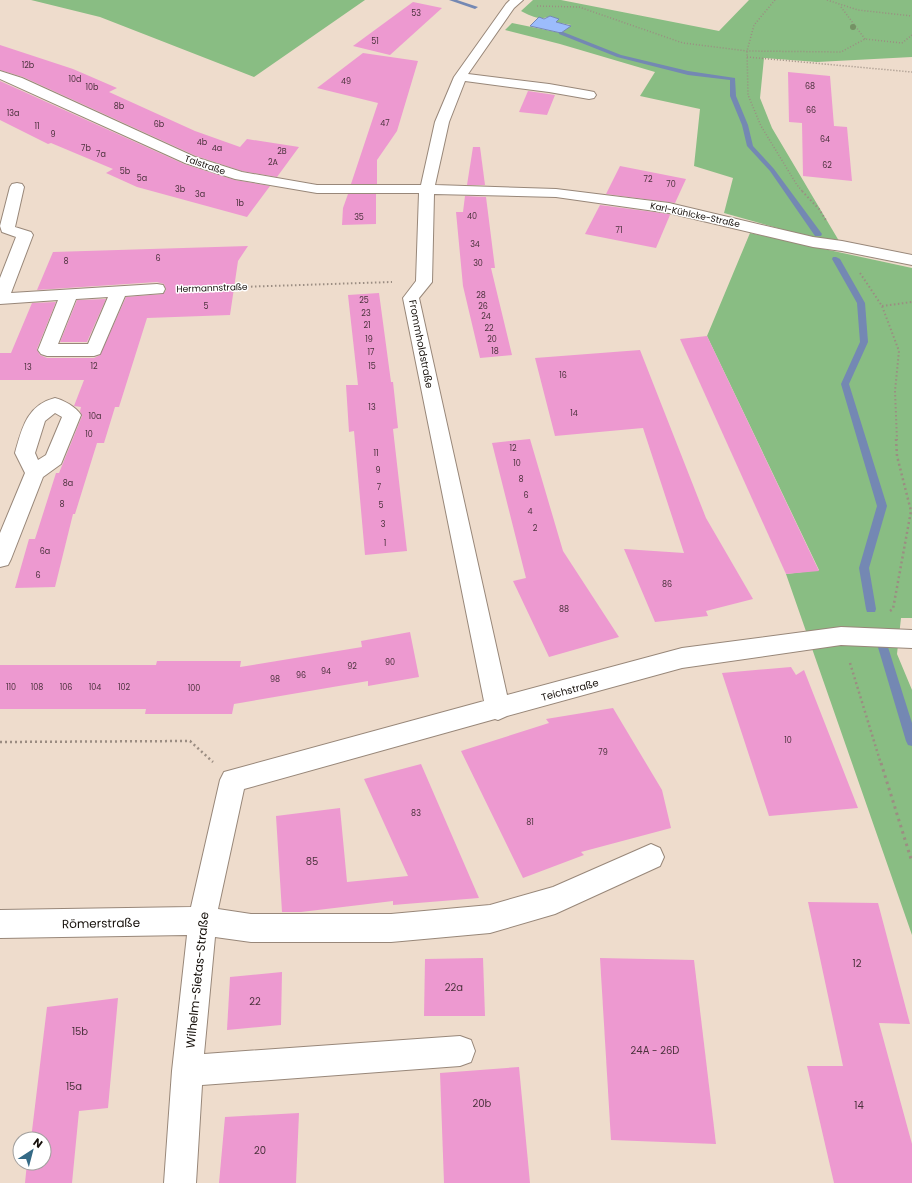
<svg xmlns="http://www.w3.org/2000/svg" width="912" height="1183" viewBox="0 0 912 1183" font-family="Poppins,sans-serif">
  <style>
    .green { fill: #89bd83 }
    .water { fill: #9cbcfc; stroke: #7488b3 }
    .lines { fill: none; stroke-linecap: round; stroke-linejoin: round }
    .stream { fill: #7488b3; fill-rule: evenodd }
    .building { fill: #ed99d0 }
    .minor-casing { stroke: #988779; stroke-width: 2 }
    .path-far3 { stroke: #9b8d82; stroke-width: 1.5; stroke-dasharray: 1 2; stroke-linecap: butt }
    .path-far2 { stroke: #9b8d82; stroke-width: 2; stroke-dasharray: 1.5 2.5; stroke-linecap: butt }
    .path-far1 { stroke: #9b8d82; stroke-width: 2.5; stroke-dasharray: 2 3; stroke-linecap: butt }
    .path { stroke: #9b8d82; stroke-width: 3; stroke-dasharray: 2.5 4; stroke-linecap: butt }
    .minor { fill: #fff; fill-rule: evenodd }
    .tree { fill: #749264 }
    .labels { text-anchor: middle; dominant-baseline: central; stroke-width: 3; stroke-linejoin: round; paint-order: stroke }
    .number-label { font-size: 8px; fill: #4b323c }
    .far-street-label { font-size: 9px; fill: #150f0a; stroke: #fff }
    .street-label { font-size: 10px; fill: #150f0a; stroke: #fff }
    .near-number-label { font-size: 10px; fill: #4b323c }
    .near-street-label { font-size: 12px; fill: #150f0a; stroke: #fff }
  </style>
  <rect width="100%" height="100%" fill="#eedccc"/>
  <g class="green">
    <path d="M31 0H365L254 77 100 17Z"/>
    <path d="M533 0H561L719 31 749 0H912V57L817 62 764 58 760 98 772 128 842 246 724 213 733 178 694 166 700 109 640 96 655 72 560 44 505 30 512 23 561 33 571 25 555 22 558 19 550 16C541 21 530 16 521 11Z"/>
    <path d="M750 233 912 268V618H901L897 654 912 690V935L786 574 819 570 707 336Z"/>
  </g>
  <path class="water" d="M550 16 559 19 556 22 571 26 561 33 530 26 539 17 544 19Z"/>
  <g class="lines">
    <g class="stream">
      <path d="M449 0H457L478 7 475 9Z"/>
      <path d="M559 32H563L621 55 688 71 735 78 736 96 748 125 753 146 774 169 822 234 821 236H815L770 171 747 146 742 125 730 96V80L688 75 617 57 559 34Z"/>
      <path d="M833 257H836L840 259 865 303 868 342 849 384 887 506 869 568 876 609 875 612H867L866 609 859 568 877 506 841 384 860 342 857 303 832 259Z"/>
      <path d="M882 640 886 641 887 644 912 723V746L908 745 906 741 877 644 878 641Z"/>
    </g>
  </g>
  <g class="building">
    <path d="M413 2 442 8 390 55 353 46Z"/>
    <path d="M0 45 73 69 117 88 109 92 195 131 240 147 247 139 299 147 277 177 242 171 196 156 23 77 0 70Z"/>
    <path d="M363 53 418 61 397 131 377 160V184H351L378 103 317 88Z"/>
    <path d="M788 72 830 76 834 126 847 127 852 181 803 176 802 123 789 122Z"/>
    <path d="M0 81 184 164 235 180 270 186 247 217 137 187 106 173 113 169 51 143 48 144 0 120Z"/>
    <path d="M528 91 555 95 547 115 519 112Z"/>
    <path d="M473 147H480L485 185H467Z"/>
    <path d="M620 166 686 179 675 203 606 194Z"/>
    <path d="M348 194H376V224L342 225 343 208Z"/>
    <path d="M465 196 486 197 495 268H491L512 355 480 358 463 286 456 212H463Z"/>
    <path d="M600 205 669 214 670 215 656 248 585 234Z"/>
    <path d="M248 246 238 261 230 315 147 318 119 407H115L104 443H97L75 514H73L55 587 15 588 29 539H35L56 473H59L82 416 80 411 81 407 74 406 84 380H0V353H11L32 303 56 302 37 349 40 355 47 358H94L100 355 126 297 163 294 166 290 164 284 157 282 37 290 53 252Z"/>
    <path d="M379 293 391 382H393L398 428 393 429 407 551 365 555 354 431 349 432 346 385H358L348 295Z"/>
    <path d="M106 299 87 342H60L77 300Z"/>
    <path d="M707 336 819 571 786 574 680 339Z"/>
    <path d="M640 350 706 518 753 599 706 611 708 616 655 622 624 549 684 553 643 428 555 436 535 358Z"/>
    <path d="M530 439 563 551 619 637 549 657 513 581 526 578 492 443Z"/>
    <path d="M410 632 419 677 368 686V681L234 704 232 714H145L146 709H0V665H156L157 661H241L240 667 362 647 361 641Z"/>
    <path d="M791 667 796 675 804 670 858 808 769 816 722 673Z"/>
    <path d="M613 708 662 790 671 828 581 852 584 855 523 878 461 751 549 723 546 719Z"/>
    <path d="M421 764 479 898 393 905V901L301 912H282L276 816 340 808 347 882 408 876 364 779Z"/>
    <path d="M808 902 878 903 910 1024 879 1023 912 1144V1183H834L807 1066H843Z"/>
    <path d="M483 958 485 1016H424L425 959Z"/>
    <path d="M600 958 694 960 716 1144 611 1140Z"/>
    <path d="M282 972 281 1025 227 1030 230 977Z"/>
    <path d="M118 998 108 1108 79 1111 72 1183H25L27 1163H44V1139H31L47 1007Z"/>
    <path d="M519 1067 530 1183H444L440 1073Z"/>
    <path d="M299 1113 296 1183H219L225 1117Z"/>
  </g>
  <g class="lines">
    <defs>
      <g id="minor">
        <path d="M510 0H523L514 8 468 74 549 84 589 91 594 92 596 95 594 98 589 99 549 92 465 81 449 122 435 185 556 189 669 203 813 237 842 241 912 255V265L842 251 813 247 669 213 556 197 434 194 432 282 419 298 507 695 682 648 841 627 912 630V648L841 645 682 668 507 716 498 720 495 719 244 789 218 909 251 914H391L490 905 553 887 651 844 660 848 664 857 660 866 555 914 490 933 391 942H251L215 937 204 1054 460 1036 471 1040 475 1051 471 1062 460 1066 202 1085 196 1183H164L172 1071 187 935 0 938V910L191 907 220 780 224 772 484 701 403 298 416 281 419 193H317L235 179 185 163 0 79V71L22 78 195 157 242 172 317 185H421L435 122 454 77 506 4Z"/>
        <path d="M17 183 22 184 24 187 15 227 31 232 33 235 11 293 157 284 163 285 165 289 163 293 125 296 100 354 94 356H47L41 354 38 350 58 300 0 304V278L16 237 2 232 0 226 10 187 12 184ZM108 297 88 344H58L76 299Z"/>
        <path d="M55 398C64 400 76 407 81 415L61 464 43 477 11 559 8 565 0 567V533L25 473 15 453C22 428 27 405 55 398ZM55 413 62 417 46 455 38 460 35 453 45 421Z"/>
      </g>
    </defs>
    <use href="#minor" class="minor-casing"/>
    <g class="path-far3">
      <path d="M775 0 754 25 747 51 748 95 761 126 797 185 803 192"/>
      <path d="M827 0 858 10 912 16"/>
      <path d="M537 6 579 7 683 43 747 51 841 52 865 39 902 43 912 35"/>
      <path d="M841 7 865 39"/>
      <path d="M747 57 912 72"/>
    </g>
    <g class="path-far2">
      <path d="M802 191 819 209 827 222"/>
      <path d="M860 273 882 306 899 351 895 391 897 440"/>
      <path d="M179 289 392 282"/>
      <path d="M882 306 912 302"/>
    </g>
    <g class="path-far1">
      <path d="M890 611 893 609 911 511 897 456 896 439"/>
      <path d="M850 663 881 764"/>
      <path d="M0 742 190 741 213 762"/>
    </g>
    <path class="path" d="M881 763 912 862"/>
    <use href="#minor" class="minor"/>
  </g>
  <circle class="tree" cx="853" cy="27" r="3"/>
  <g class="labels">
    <g class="number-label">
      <text x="416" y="13">53</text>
      <text x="375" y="41">51</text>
      <text x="28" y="65">12b</text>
      <text x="75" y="79">10d</text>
      <text x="346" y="81">49</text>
      <text x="810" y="86">68</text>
      <text x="92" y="87">10b</text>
      <text x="119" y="106">8b</text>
      <text x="811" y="110">66</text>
      <text x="13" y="113">13a</text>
      <text x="385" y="123">47</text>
      <text x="159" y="124">6b</text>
      <text x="37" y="126">11</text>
      <text x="53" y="134">9</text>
      <text x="825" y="139">64</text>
      <text x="202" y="142">4b</text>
      <text x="86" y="148">7b</text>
      <text x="217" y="148">4a</text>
      <text x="282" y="151">2B</text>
      <text x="101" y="154">7a</text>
      <text x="273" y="162">2A</text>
      <text x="827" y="165">62</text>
      <text x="125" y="171">5b</text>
      <text x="142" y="178">5a</text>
      <text x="648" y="179">72</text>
      <text x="671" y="184">70</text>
      <text x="180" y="189">3b</text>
      <text x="200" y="194">3a</text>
      <text x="240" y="203">1b</text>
      <text x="472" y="216">40</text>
      <text x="359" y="217">35</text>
      <text x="619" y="230">71</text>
      <text x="475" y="244">34</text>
      <text x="158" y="258">6</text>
      <text x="66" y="261">8</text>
      <text x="478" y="263">30</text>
      <text x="481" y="295">28</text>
      <text x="364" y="300">25</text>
      <text x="206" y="306">5</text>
      <text x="483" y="306">26</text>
      <text x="366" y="313">23</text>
      <text x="486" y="316">24</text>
      <text x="367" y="325">21</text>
      <text x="489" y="328">22</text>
      <text x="369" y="339">19</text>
      <text x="492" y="339">20</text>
      <text x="495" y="351">18</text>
      <text x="371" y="352">17</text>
      <text x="94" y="366">12</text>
      <text x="372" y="366">15</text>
      <text x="28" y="367">13</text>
      <text x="563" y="375">16</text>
      <text x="372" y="407">13</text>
      <text x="574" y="413">14</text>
      <text x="95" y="416">10a</text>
      <text x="89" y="434">10</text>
      <text x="513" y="448">12</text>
      <text x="376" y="453">11</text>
      <text x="517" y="463">10</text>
      <text x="378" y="470">9</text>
      <text x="521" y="479">8</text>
      <text x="68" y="483">8a</text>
      <text x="379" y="487">7</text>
      <text x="526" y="495">6</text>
      <text x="62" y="504">8</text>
      <text x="381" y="505">5</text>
      <text x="530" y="511">4</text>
      <text x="383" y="524">3</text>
      <text x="535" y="528">2</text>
      <text x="385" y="543">1</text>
      <text x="45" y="551">6a</text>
      <text x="38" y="575">6</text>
      <text x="667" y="584">86</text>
      <text x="564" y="609">88</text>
      <text x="390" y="662">90</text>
      <text x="352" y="666">92</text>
      <text x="326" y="671">94</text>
      <text x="301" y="675">96</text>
      <text x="275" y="679">98</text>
      <text x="11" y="687">110</text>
      <text x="37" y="687">108</text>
      <text x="66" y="687">106</text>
      <text x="95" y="687">104</text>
      <text x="124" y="687">102</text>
      <text x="194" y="688">100</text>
      <text x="788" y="740">10</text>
      <text x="603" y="752">79</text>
      <text x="416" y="813">83</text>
      <text x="530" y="822">81</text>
    </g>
    <g class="far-street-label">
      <text transform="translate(205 165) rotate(19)">Talstraße</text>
      <text transform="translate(695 215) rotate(12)">Karl-Kühlcke-Straße</text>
      <text transform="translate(212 288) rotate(-2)">Hermannstraße</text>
    </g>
    <g class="street-label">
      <text transform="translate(421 344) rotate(79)">Frommholdstraße</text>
      <text transform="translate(570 690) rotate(-15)">Teichstraße</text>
    </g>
    <g class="near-number-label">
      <text x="312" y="861">85</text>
      <text x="857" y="963">12</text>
      <text x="454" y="987">22a</text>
      <text x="255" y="1001">22</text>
      <text x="80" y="1031">15b</text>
      <text x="655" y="1050">24A - 26D</text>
      <text x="74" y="1086">15a</text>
      <text x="482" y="1103">20b</text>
      <text x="859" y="1105">14</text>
      <text x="260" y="1150">20</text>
    </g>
    <g class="near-street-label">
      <text transform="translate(101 923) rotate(-1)">Römerstraße</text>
      <text transform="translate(197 980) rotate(-84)">Wilhelm-Sietas-Straße</text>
    </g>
  </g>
  <g transform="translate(32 1151) rotate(36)"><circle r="19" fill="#ffffff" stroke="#a19f9d"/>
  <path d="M0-3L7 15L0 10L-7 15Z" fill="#356a86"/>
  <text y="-6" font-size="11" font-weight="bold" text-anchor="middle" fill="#150f0a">N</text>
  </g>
</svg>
